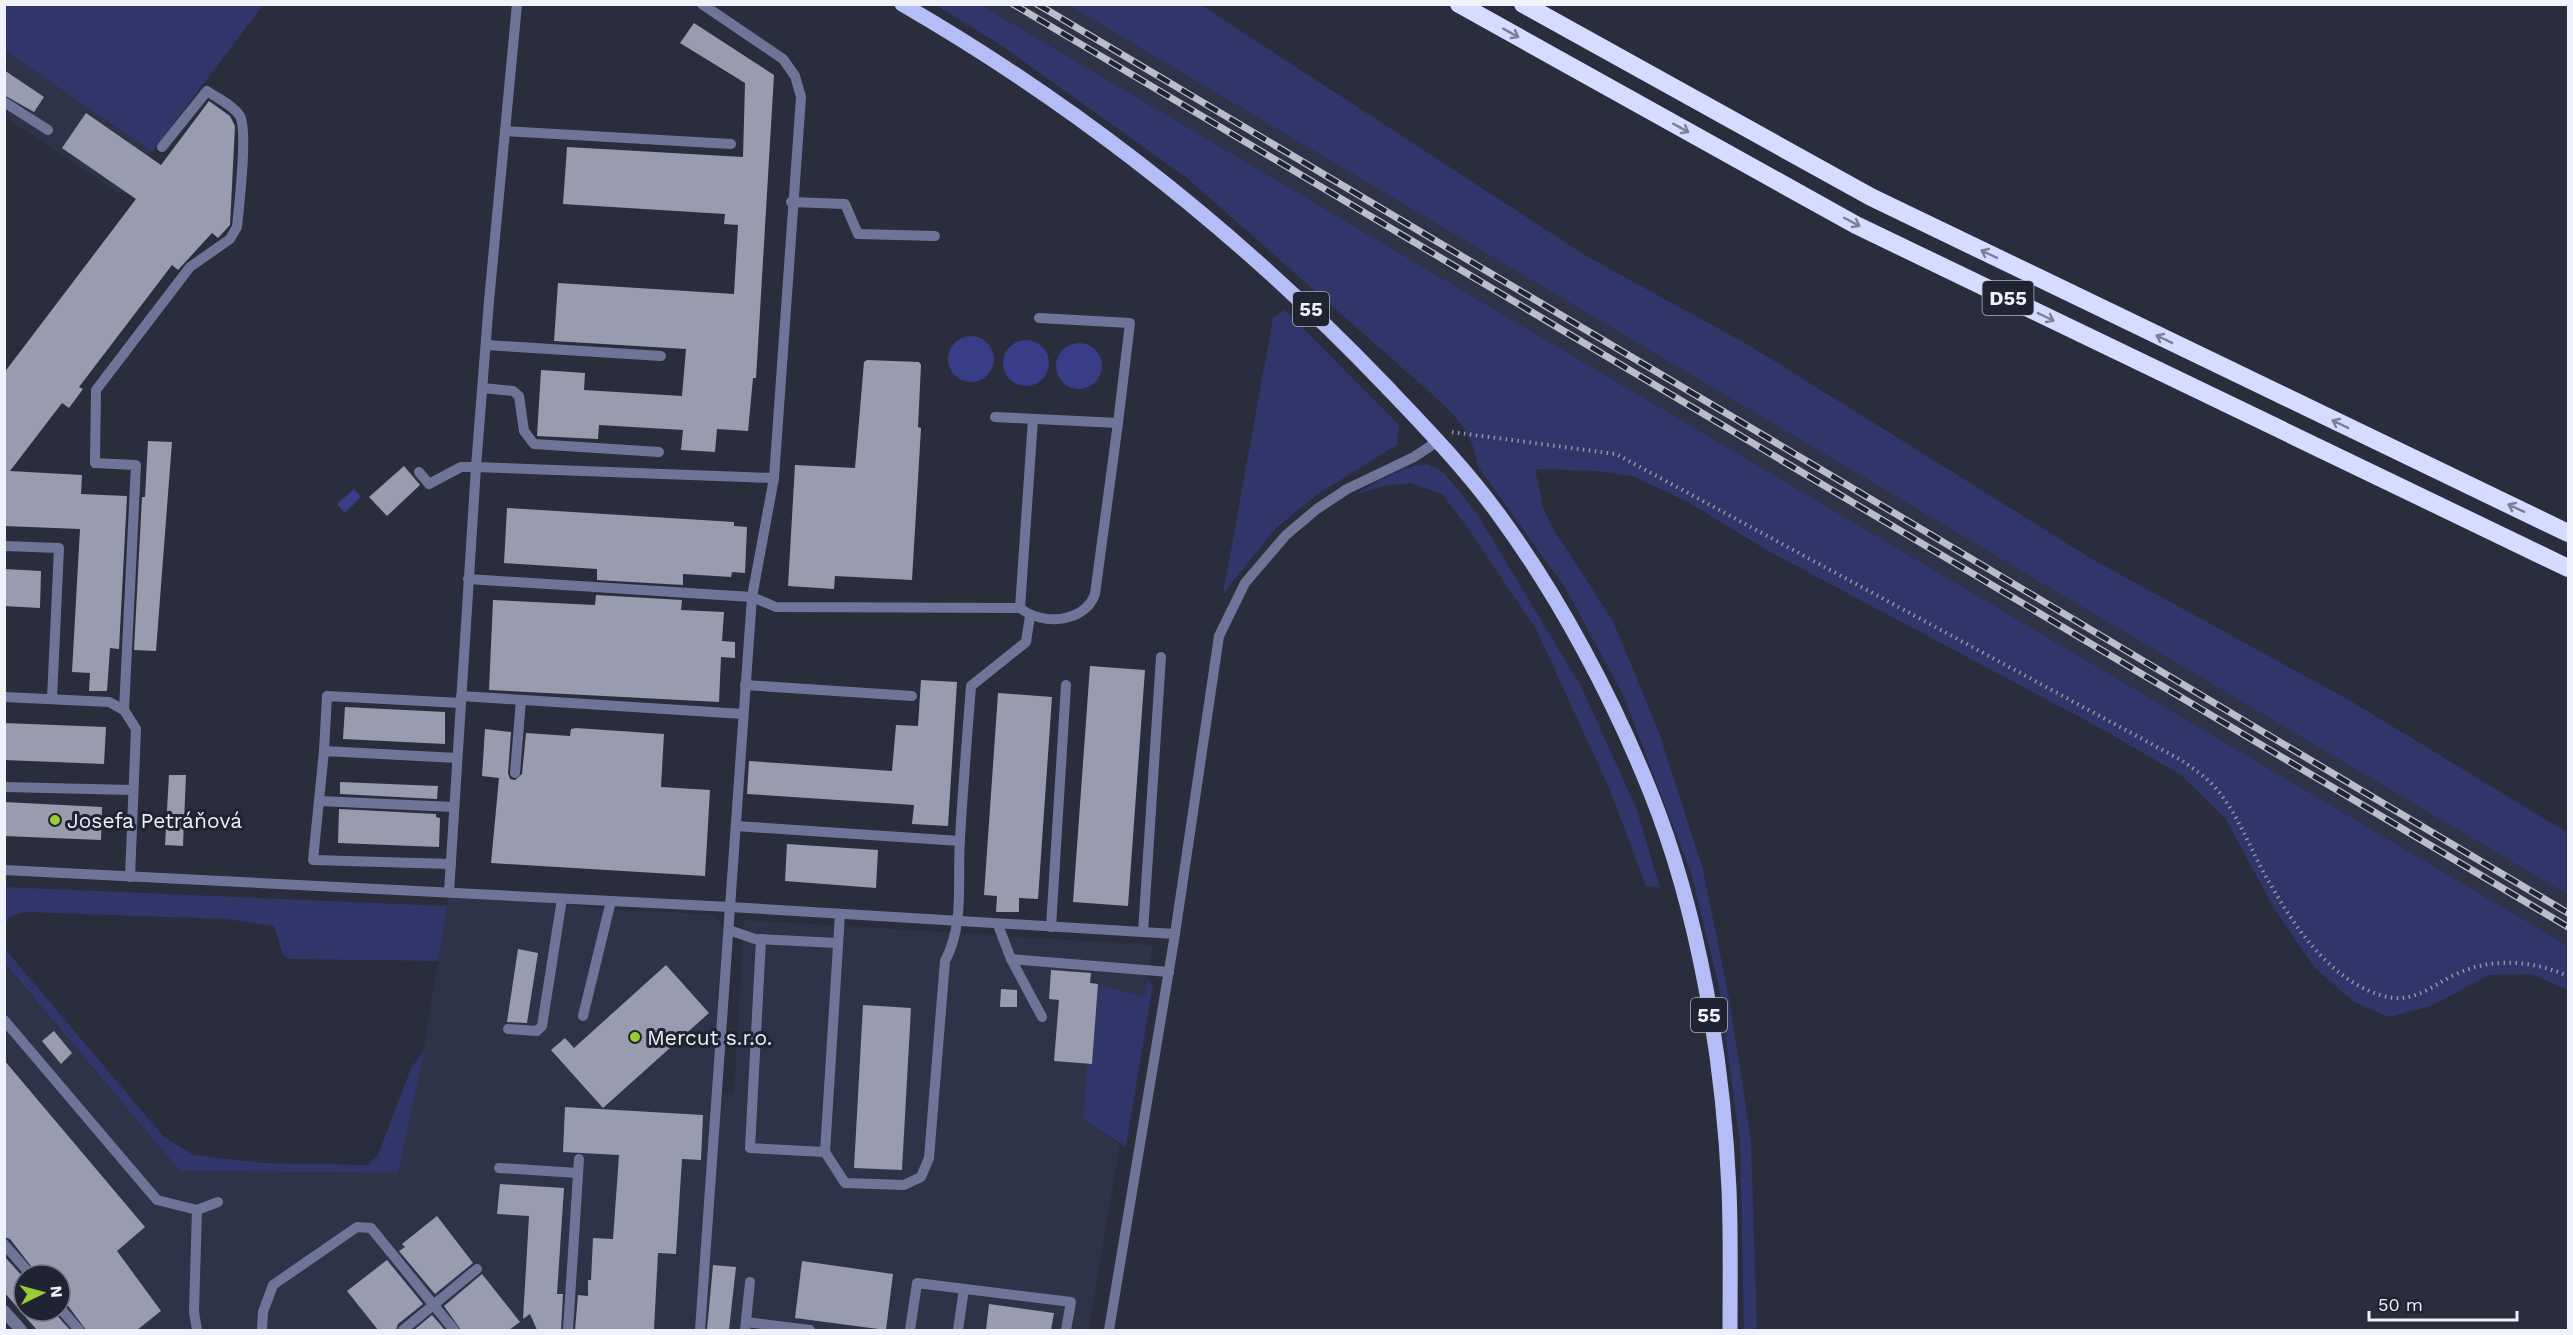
<svg xmlns="http://www.w3.org/2000/svg" width="2573" height="1335" viewBox="0 0 2573 1335" font-family="'Work Sans',sans-serif">
  <style>
    .built { fill: #2f3348; fill-rule: evenodd }
    .green { fill: #30356a }
    .water { fill: #383d87 }
    .building { fill: #989cae }
    .lines { fill: none; stroke-linecap: round; stroke-linejoin: round }
    .path { stroke: #9396a1; stroke-width: 4; stroke-dasharray: 1.5 4.5; stroke-linecap: butt }
    .service { stroke: #6f7598; stroke-width: 10 }
    .minor { stroke: #6f7598; stroke-width: 12 }
    .primary { stroke: #b3bdf6; stroke-width: 15 }
    .motorway { stroke: #d5dcff; stroke-width: 18 }
    .rail-casing { stroke: #bbbec9; stroke-width: 7 }
    .rail { stroke: #202331; stroke-width: 4.5; stroke-dasharray: 14; stroke-linecap: butt }
    .oneway { stroke: #7a8098 }
    .poi-dot { fill: #9acb35; stroke: #202331; stroke-width: 2 }
    .labels { text-anchor: middle; dominant-baseline: central; stroke-width: 6; stroke-linejoin: round; paint-order: stroke }
    .shield { fill: #202331; stroke: #b1b3be; stroke-width: 1.5 }
    .shield-label { font-size: 20px; font-weight: bold; fill: #eff1fb }
    .poi-label { font-size: 21px; fill: #eff1fb; stroke: #202331; text-anchor: start }
  </style>
  <rect width="100%" height="100%" fill="#2a2d3b"/>
  <g class="built">
    <path d="M981 5H1068L2340 759 2568 895V946Z"/>
    <path d="M4 51 152 152 120 194 5 117Z"/>
    <path d="M449 892 612 910 711 914 718 918 723 929 712 1092 724 1093H734L744 920 1153 945 1145 997 1092 1065H1087L1083 1120 1120 1145 1089 1330H34L5 1295 4 964 180 1171 397 1173 420 1073ZM24 1275H60V1311H24Z"/>
  </g>
  <g class="green">
    <path d="M4 5H263L152 152 5 51Z"/>
    <path d="M936 5H981L2568 946V990L2532 974 2489 975 2431 1006 2389 1017 2354 1002 2314 967 2275 910 2225 818 2181 775 2100 728 1770 552 1686 501 1632 476 1597 471 1535 469 1543 507 1552 527 1613 621 1659 732 1703 870 1729 998 1751 1140 1757 1330H1744L1740 1143 1719 987 1692 876 1624 697 1566 589 1477 465C1475 436 1455 415 1434 396L1188 179 1002 46Z"/>
    <path d="M1068 5H1201L1583 254 1752 347 2092 559 2349 700 2568 833V895Z"/>
    <path d="M1285 310 1399 425 1397 445 1318 494 1276 528 1223 594 1273 318Z"/>
    <path d="M1428 464 1444 473 1476 512 1582 688 1637 810 1660 888 1646 886 1609 788 1536 629 1470 531 1442 494 1411 483 1385 486 1354 495C1378 481 1399 467 1428 464Z"/>
    <path d="M5 887 447 906 438 961 290 959 283 955 274 926 226 919 24 912 10 917 5 925Z"/>
    <path d="M5 949 164 1137 194 1155 262 1163 368 1165 378 1155 411 1068 425 1049 398 1173 180 1171 5 964Z"/>
    <path d="M1147 979 1153 985 1126 1147 1083 1120 1087 1065 1092 1064 1098 984 1144 997Z"/>
  </g>
  <g class="water">
    <circle cx="971" cy="359" r="23"/>
    <circle cx="1026" cy="363" r="23"/>
    <circle cx="1079" cy="366" r="23"/>
    <path d="M354 489 361 497 345 513 337 504Z"/>
  </g>
  <g class="building">
    <path d="M694 23 774 75 757 362 756 378H753L748 431 717 429 715 452 681 450 683 430 599 425 598 439 537 436 541 370 585 373 584 390 682 396 686 349 554 341 558 283 734 294 738 225 724 224 725 214 563 204 567 147 743 157 745 83 680 43Z"/>
    <path d="M4 70 44 97 34 112 4 95Z"/>
    <path d="M209 101 230 116 235 126 230 225 218 238 212 233 178 270 172 265 79 387 83 389 69 408 62 403 10 471 82 475 81 494 127 496 119 649 110 648 107 691H89L90 673 72 672 80 529 4 526V373L136 199 62 148 86 113 161 165Z"/>
    <path d="M867 360 919 362 921 365 918 427 921 428 912 580 835 576 834 589 788 586 795 465 855 468 864 362Z"/>
    <path d="M148 441 172 442 156 651 134 650 142 497H145Z"/>
    <path d="M404 466 420 485 387 516 369 497Z"/>
    <path d="M507 508 734 522V526L747 527 745 573 732 572 731 577 683 574V585L597 580V569L504 563Z"/>
    <path d="M4 569 41 571 40 608 4 606Z"/>
    <path d="M596 595 682 600 681 610 724 612 722 641 735 642V658L721 657 719 702 489 690 493 600 595 605Z"/>
    <path d="M1090 666 1145 670 1128 906 1073 902Z"/>
    <path d="M921 680 957 682 948 826 912 824 914 805 747 794 749 761 892 771 896 725 918 726Z"/>
    <path d="M998 693 1052 697 1038 899 1019 898V912H996L997 896 984 895Z"/>
    <path d="M345 707 445 712V744L343 739Z"/>
    <path d="M4 723 106 727 104 764 4 760Z"/>
    <path d="M576 728 664 734 661 787 710 790 705 876 491 863 499 778 482 776 485 729 511 732 508 773 510 779 515 780 522 774 526 733 570 736 571 729Z"/>
    <path d="M169 775H186L183 846 165 845Z"/>
    <path d="M340 782 438 786 437 799 340 794Z"/>
    <path d="M4 802 102 807 101 840 4 836Z"/>
    <path d="M339 809 436 814V817L440 818 439 847 338 843Z"/>
    <path d="M787 844 878 850 876 888 785 881Z"/>
    <path d="M518 949 538 953 527 1023 507 1022Z"/>
    <path d="M666 965 709 1013 603 1108 551 1050 565 1038 574 1048Z"/>
    <path d="M1051 970 1091 973 1090 983 1098 984 1092 1064 1054 1061 1059 1000 1049 999Z"/>
    <path d="M1001 989 1017 990V1007H1000Z"/>
    <path d="M863 1005 911 1008 902 1170 854 1168Z"/>
    <path d="M54 1031 72 1053 61 1064 42 1041Z"/>
    <path d="M4 1060 145 1227 117 1251 161 1311 137 1330H86L66 1303 60 1301V1275H38L10 1239 4 1237Z"/>
    <path d="M565 1107 703 1115 701 1160 682 1159 676 1254 658 1253 654 1330H575L578 1295 588 1296V1280H591L593 1238 613 1239 619 1155 563 1152Z"/>
    <path d="M500 1184 564 1188 557 1294H563L561 1330H537L530 1314 523 1319 529 1216 497 1214Z"/>
    <path d="M437 1216 473 1263 435 1294 399 1251 405 1247 402 1244Z"/>
    <path d="M4 1256 24 1278V1311H53L70 1330H37L4 1292Z"/>
    <path d="M387 1260 423 1304 398 1324 396 1330H378L347 1291Z"/>
    <path d="M802 1261 893 1274 886 1330 795 1318Z"/>
    <path d="M713 1265 736 1267 729 1330H707Z"/>
    <path d="M482 1274 520 1322 509 1330H461L444 1306Z"/>
    <path d="M989 1304 1054 1313 1051 1330H986Z"/>
    <path d="M432 1315 445 1330H414Z"/>
  </g>
  <g class="lines">
    <path class="path" d="M1452 432 1616 454 2181 760C2194 769 2209 779 2219 792 2239 817 2250 848 2265 875 2292 923 2328 980 2383 996 2413 1004 2430 987 2454 975 2492 957 2531 960 2568 976"/>
    <g class="service">
      <path d="M4 102 48 130"/>
      <path d="M505 131 731 144"/>
      <path d="M791 202 845 204 858 234 935 236"/>
      <path d="M1039 318 1130 323 1118 423"/>
      <path d="M486 345 661 356"/>
      <path d="M483 388 513 391 519 396 524 431 534 444 659 452"/>
      <path d="M419 472 429 484 461 467H476L489 301 517 4"/>
      <path d="M4 546 59 548 52 699"/>
      <path d="M468 579 752 597 776 607 1020 608C1042 626 1085 623 1095 594L1118 423 995 417"/>
      <path d="M1020 608 1033 419"/>
      <path d="M745 685 912 696"/>
      <path d="M461 696 743 714"/>
      <path d="M4 697 109 702 124 710 136 729 130 877"/>
      <path d="M124 710 136 465 95 463 96 390 190 267 230 239 237 227C239 206 248 131 240 116 233 105 217 98 207 91L162 147"/>
      <path d="M324 751 327 696 461 703"/>
      <path d="M515 773 521 700"/>
      <path d="M4 787 133 790"/>
      <path d="M319 801 454 807"/>
      <path d="M736 826 960 841"/>
      <path d="M451 864 313 860 324 751 457 758"/>
      <path d="M4 870 730 907 1175 934"/>
      <path d="M449 892 476 467 774 478"/>
      <path d="M840 914 825 1152 845 1183 904 1185 921 1177 929 1158 945 961C965 924 957 879 960 838 963 787 967 737 971 686L1026 642 1030 616"/>
      <path d="M998 925 1011 959 1042 1017"/>
      <path d="M1051 927 1066 685"/>
      <path d="M729 930 755 939 838 943"/>
      <path d="M1143 932 1161 657"/>
      <path d="M761 939 750 1148 825 1152"/>
      <path d="M1011 959 1169 972"/>
      <path d="M583 1016 611 901"/>
      <path d="M4 1020 157 1200 197 1210 194 1312 197 1330"/>
      <path d="M508 1029 537 1031 542 1026 562 899"/>
      <path d="M499 1168 578 1173"/>
      <path d="M197 1210 218 1202"/>
      <path d="M4 1244 31 1275"/>
      <path d="M60 1308 79 1330"/>
      <path d="M746 1322 810 1330"/>
      <path d="M262 1330 263 1312 273 1285 357 1227 371 1228 454 1330"/>
      <path d="M403 1330 477 1269"/>
      <path d="M568 1330 579 1159"/>
      <path d="M700 1330 752 597 774 478 801 97 795 76 783 59 702 4"/>
      <path d="M745 1330 750 1282"/>
      <path d="M910 1330 917 1283 1071 1302 1066 1330"/>
      <path d="M958 1330 964 1289"/>
      <path d="M1109 1330 1175 934 1219 636 1245 583 1286 535 1317 509 1347 489 1414 457 1438 441"/>
    </g>
    <path class="minor" d="M4 1311 21 1330"/>
    <path class="primary" d="M902 4C1080 107 1242 236 1384 384 1424 426 1465 468 1499 515 1559 597 1612 696 1650 791 1699 913 1723 1058 1729 1189 1731 1236 1730 1284 1730 1330"/>
    <g class="motorway">
      <path d="M1459 4 1856 225 2568 568"/>
      <path d="M1523 4 1871 197 2568 533"/>
    </g>
    <defs>
      <g id="rail">
        <path d="M1013 4 2568 927"/>
        <path d="M1037 4 2568 913"/>
      </g>
    </defs>
    <use href="#rail" class="rail-casing"/>
    <use href="#rail" class="rail"/>
  </g>
  <defs><path id="oneway-shaft" d="M-6 0H5M1.5-3L5.5 0L1.5 3" fill="none" stroke-width="1.6" stroke-linecap="round" stroke-linejoin="round" transform="scale(1.5)"/></defs>
  <g class="oneway">
    <use href="#oneway-shaft" transform="translate(1511 33) rotate(29)"/>
    <use href="#oneway-shaft" transform="translate(1681 128) rotate(29)"/>
    <use href="#oneway-shaft" transform="translate(1852 222) rotate(28)"/>
    <use href="#oneway-shaft" transform="translate(1989 254) rotate(-154)"/>
    <use href="#oneway-shaft" transform="translate(2046 317) rotate(26)"/>
    <use href="#oneway-shaft" transform="translate(2164 339) rotate(-154)"/>
    <use href="#oneway-shaft" transform="translate(2340 424) rotate(-154)"/>
    <use href="#oneway-shaft" transform="translate(2516 508) rotate(-155)"/>
  </g>
  <g class="poi-dot">
    <circle cx="55" cy="820" r="6"/>
    <circle cx="635" cy="1037" r="6"/>
  </g>
  <g class="labels">
    <g class="shield">
      <rect x="1982.5" y="281" width="51" height="34" rx="4.5"/>
      <rect x="1293" y="292" width="36" height="34" rx="4.5"/>
      <rect x="1691" y="998" width="36" height="34" rx="4.5"/>
    </g>
    <g class="shield-label">
      <text x="2008" y="298">D55</text>
      <text x="1311" y="309">55</text>
      <text x="1709" y="1015">55</text>
    </g>
    <g class="poi-label">
      <text x="67" y="820">Josefa Petráňová</text>
      <text x="647" y="1037">Mercut s.r.o.</text>
    </g>
  </g>
  <rect width="2573" height="1335" fill="none" stroke="#eff1fb" stroke-width="12"/>
  <g transform="translate(42 1293) rotate(85)"><circle r="28" fill="#202331" stroke="#737582" stroke-width="1.5"/>
  <path d="M0-4.5L10 22L0 15L-10 22Z" fill="#9acb35"/>
  <text y="-9" font-size="16" font-weight="bold" text-anchor="middle" fill="#eff1fb">N</text>
  </g>
  <path d="M2369 1311v9h148v-9" fill="none" stroke="#eff1fb" stroke-width="3"/>
  <text x="2378" y="1311" font-size="18" fill="#eff1fb" stroke="#202331" stroke-width="4.5" paint-order="stroke">50 m</text>
</svg>
